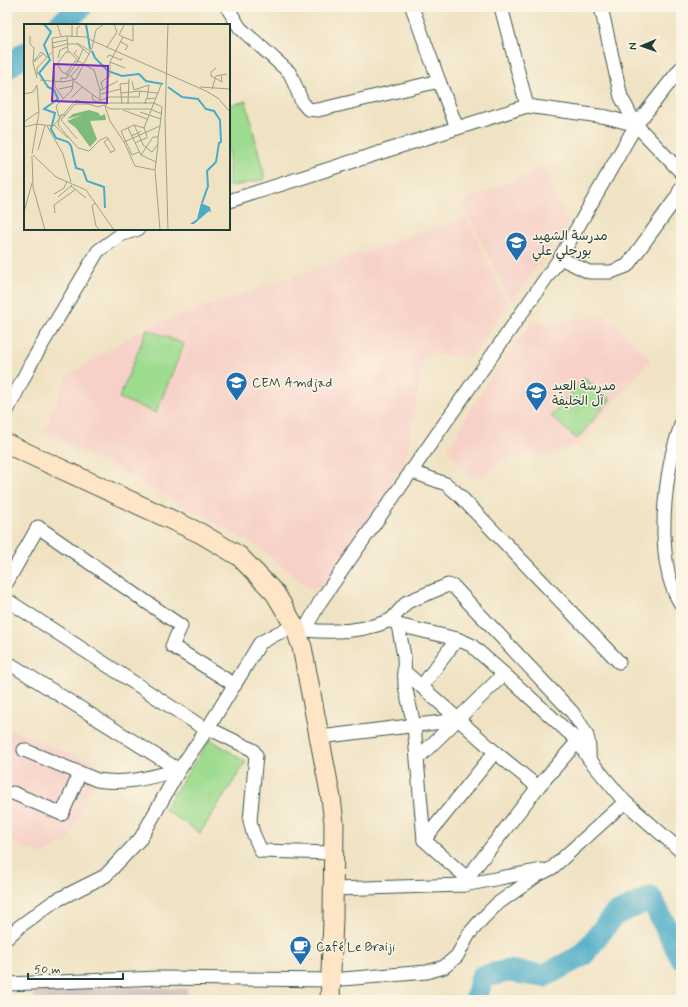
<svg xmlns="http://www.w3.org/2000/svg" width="688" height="1007" viewBox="0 0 688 1007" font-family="Mynerve,'Playpen Sans Arabic',sans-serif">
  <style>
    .built { fill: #f7d1c8 }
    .industrial { fill: #d2bfc0 }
    .green { fill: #9ddb8f; stroke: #5e8c62 }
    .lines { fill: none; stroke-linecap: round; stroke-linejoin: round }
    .river { stroke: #48acc7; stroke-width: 23 }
    .street-casing { stroke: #3e564a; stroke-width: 15 }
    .secondary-casing { stroke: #3e564a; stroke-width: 21 }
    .street { stroke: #fff; stroke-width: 13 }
    .secondary { stroke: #fee5c5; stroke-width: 19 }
    .labels { text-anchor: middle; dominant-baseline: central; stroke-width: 3; stroke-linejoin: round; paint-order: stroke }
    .poi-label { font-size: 13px; fill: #1f3d34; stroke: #fcf5e5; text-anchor: start }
    .inset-river { fill: none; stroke: #48acc7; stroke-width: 2 }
    .inset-road { fill: none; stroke: #9ca18a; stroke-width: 1 }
    .view { fill: #7b2cbf; fill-opacity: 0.15; stroke: #7b2cbf; stroke-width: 2 }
    .inset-edge { fill: none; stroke: #1f3d34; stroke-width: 2 }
  </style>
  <rect width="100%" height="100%" fill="#fcf5e5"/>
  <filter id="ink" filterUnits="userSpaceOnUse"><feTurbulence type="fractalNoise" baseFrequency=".025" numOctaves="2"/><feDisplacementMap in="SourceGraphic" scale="8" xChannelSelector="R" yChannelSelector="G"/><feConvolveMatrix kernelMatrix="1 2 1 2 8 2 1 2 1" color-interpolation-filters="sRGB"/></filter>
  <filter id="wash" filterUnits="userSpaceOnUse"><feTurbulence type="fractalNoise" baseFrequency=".012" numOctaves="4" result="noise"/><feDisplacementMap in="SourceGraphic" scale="16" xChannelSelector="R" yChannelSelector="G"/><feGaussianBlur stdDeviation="0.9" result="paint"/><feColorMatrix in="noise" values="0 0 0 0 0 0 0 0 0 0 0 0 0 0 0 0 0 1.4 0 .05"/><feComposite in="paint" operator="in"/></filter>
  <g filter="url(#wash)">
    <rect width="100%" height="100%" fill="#f0e3c4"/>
    <g class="built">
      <path d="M544 167 568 224 511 302 461 202Z"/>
      <path d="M466 217 508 305 470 357 425 354 405 464 327 584 313 590 305 585 258 547 123 472 43 432 68 375 146 327Z"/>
      <path d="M605 315 651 360 578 444 546 457 532 454 506 460 474 480 447 449 488 381 532 322H556Z"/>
      <path d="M7 727 100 766 69 841 41 855 7 841Z"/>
    </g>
    <path class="industrial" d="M33 985 187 989V1000H33Z"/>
    <g class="green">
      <path d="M246 101 265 179 229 187V105Z"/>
      <path d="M147 329 184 344 156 413 119 398Z"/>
      <path d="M584 378 611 399 577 439 551 416Z"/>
      <path d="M210 739 246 762 200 833 164 809Z"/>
    </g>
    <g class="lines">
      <g class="river">
        <path d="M59 25 81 7"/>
        <path d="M7 68 25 53"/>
        <path d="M476 1000 482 977 508 971 544 976 583 955 614 915 651 898 681 957"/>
      </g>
    </g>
  </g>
  <g filter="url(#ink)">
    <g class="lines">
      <defs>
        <g id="street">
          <path d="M227 7 240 28 290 73 302 102 308 109 318 110 439 81 457 128 229 201"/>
          <path d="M412 7 439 81"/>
          <path d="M501 7 527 106"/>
          <path d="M601 7 621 97 636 125 681 172"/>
          <path d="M636 125 681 68"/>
          <path d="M560 258 589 272H611L627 266 677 197 681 188"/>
          <path d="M7 411 31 363 98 251 120 235 138 229"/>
          <path d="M681 424C678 436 673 448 671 460 663 500 657 569 681 604"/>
          <path d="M410 471 446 484 458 494 619 662"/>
          <path d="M7 582 38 527 181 626 172 646 235 685"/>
          <path d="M7 600 202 727 208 728 253 750 256 755 250 821 253 833 261 851 334 853"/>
          <path d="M391 620 407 602 448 585 454 587 572 712C585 731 590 734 589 758"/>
          <path d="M398 625 404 656 405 686 414 725 424 840 467 878 464 885"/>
          <path d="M306 630C334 633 365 631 391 620L398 625 457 639 471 645 504 674 578 741 589 759 625 802 681 851"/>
          <path d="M297 634 306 630 309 622 320 602 560 258 636 125 607 117 527 106 457 128"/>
          <path d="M7 662 179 770"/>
          <path d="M404 671 495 752 538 787"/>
          <path d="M422 686 457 639"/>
          <path d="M320 737 458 720"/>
          <path d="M24 750 97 780C127 785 150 777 179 770"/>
          <path d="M418 758 504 674"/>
          <path d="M13 793 62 814 80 773"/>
          <path d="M424 840 495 752"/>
          <path d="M467 878 538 787 578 741"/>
          <path d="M333 889 464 885 542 870"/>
          <path d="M7 938 19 927 53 902 105 876 141 838 179 770 208 728 260 643 278 633 295 627"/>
          <path d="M7 984 159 978 331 980 427 972 444 967 457 956 469 934 482 919 497 904 538 875 552 868 625 802"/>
        </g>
        <path id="secondary" d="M7 444 200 533 239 556 275 593 295 627 302 647 331 798 334 823 333 918 330 1000"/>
      </defs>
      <use href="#street" class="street-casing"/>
      <use href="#secondary" class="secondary-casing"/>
      <use href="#street" class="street"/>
      <use href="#secondary" class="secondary"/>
    </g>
  </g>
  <defs>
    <symbol id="school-pin" viewBox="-11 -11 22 30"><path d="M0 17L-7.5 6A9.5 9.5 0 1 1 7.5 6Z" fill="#1f6fb2" stroke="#fcf5e5"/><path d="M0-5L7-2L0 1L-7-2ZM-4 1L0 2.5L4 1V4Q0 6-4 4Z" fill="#fff"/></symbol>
    <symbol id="cafe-pin" viewBox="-11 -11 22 30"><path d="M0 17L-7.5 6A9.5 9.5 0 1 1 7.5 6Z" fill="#1f6fb2" stroke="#fcf5e5"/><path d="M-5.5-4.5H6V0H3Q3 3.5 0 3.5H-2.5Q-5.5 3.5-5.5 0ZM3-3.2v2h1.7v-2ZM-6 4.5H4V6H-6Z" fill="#fff"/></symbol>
  </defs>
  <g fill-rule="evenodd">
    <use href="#school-pin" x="504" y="230" width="25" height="34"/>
    <use href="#school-pin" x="224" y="370" width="25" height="34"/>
    <use href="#school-pin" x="524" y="380" width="25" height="34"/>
    <use href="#cafe-pin" x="288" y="934" width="25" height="34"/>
  </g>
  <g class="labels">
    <g class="poi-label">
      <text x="532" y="236">مدرسة الشهيد<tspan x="532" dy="15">بورحلي علي</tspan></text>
      <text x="252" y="383">CEM Amdjad</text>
      <text x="552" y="386">مدرسة العيد<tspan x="552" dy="15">آل الخليفة</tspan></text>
      <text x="316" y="947">Café Le Braiji</text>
    </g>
  </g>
  <g transform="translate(24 24)">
    <rect width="206" height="206" fill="#f0e3c4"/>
    <path d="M65 86 75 89 76 92 81 90 82 96 66 97 73 115 66 123 52 104 43 97 58 91 43 95 49 90Z" fill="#7ebb7a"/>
    <path d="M177 179 186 183 187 189 185 187 170 200H166L173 195Z" fill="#48acc7"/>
    <path class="inset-river" d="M20 0 27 8 20 21 26 36 15 49 24 63 30 66 34 75 20 85 31 89 27 105 32 114 44 118 47 122 52 144 59 146 63 157 80 163 81 184M62 0 66 25M68 27 71 34 84 47 98 52 115 50 122 57 139 60M144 63 158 73 174 75 182 85 190 87 196 96 197 118 195 119 192 138 183 147 184 162 178 179"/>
    <path class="inset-road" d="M33 0 37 12M48 0V13M144 0 141 96 144 206M6 12V20L10 24 9 39 13 54M43 12 44 28M53 13V4L56 2M99 13 109 17V0M69 17 182 67 194 74 206 88M97 18 104 22 101 26M28 19 43 16M53 19 66 27M29 21V24L42 20H53L65 30M83 23 93 8 90 0M53 26 50 29 55 35M34 34 36 26 43 23M83 34 85 31 97 36 98 34M10 37 17 28 23 33M54 37 59 25M10 38 20 29M86 38 101 44M192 44 187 48V52L198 58 197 51M42 50 51 37H54L70 46 76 66 79 65 77 58 86 52V38L99 13 95 11 100 1 98 0M13 51V44L28 28M46 53 55 43 52 40M16 56 39 58 52 55 68 24 72 6 80 0M49 56 76 76V66M108 57 110 66 125 61 123 75M37 58V54H43L44 51 54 37 46 28H42L33 40 38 48 44 51 49 54V56M176 63 206 65M35 65 49 62M79 65 94 57M188 65 192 52 203 50M97 69 116 67 133 69M0 70 9 68 13 61M77 70 97 65M69 71 68 75 73 78 85 73H115L116 67M39 74 31 63 28 14 43 12 62 13 69 17M47 74 58 63M81 80V82L84 79H130L138 83 136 102 100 118M98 80 96 60 105 59M104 80 105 55M121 80 122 75 132 74M81 82 86 97 100 118 111 142 131 146 136 206M82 82 86 85H126L138 90M99 86 123 95M116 88 137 95M42 91H36L34 101 54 124 65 127 76 116 83 113 91 126 86 129M35 93 32 82 48 66 49 57M0 98 14 88M30 101 44 114M110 101 97 107 108 131 115 128M23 102 39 130 47 158M0 103 13 100 29 102 52 76 74 83 80 81M104 104 117 131 129 113H134L136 102M120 104 137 61M117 107 114 109 119 121 128 128 134 120V113M107 112 114 109 110 101 120 104 123 112M53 115 37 96 51 80H64M84 115 80 118 87 128M111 119 124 113M14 126 21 101M8 130 15 88 13 61M9 131 32 153 62 166 90 206M117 131 132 138M8 132 9 163 21 206M131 146 134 121M47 162 62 174M30 170 40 164 43 157M34 173 48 161M71 179 68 182 72 202 76 206M0 188 8 159M31 189 30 181 52 165"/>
    <path class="view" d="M30 40 84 42 83 79 28 77Z"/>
    <rect width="206" height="206" class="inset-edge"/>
  </g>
  <rect width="688" height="1007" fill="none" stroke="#fcf5e5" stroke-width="24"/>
  <g transform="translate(642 46) rotate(268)" stroke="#fcf5e5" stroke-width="3" paint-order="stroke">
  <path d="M0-3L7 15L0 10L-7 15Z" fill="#1f3d34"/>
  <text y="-6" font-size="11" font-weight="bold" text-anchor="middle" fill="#1f3d34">N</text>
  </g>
  <path d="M28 973v6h95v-6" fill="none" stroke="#1f3d34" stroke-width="2"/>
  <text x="34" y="973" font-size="12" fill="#1f3d34" stroke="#fcf5e5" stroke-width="3" paint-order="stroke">50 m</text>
</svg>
